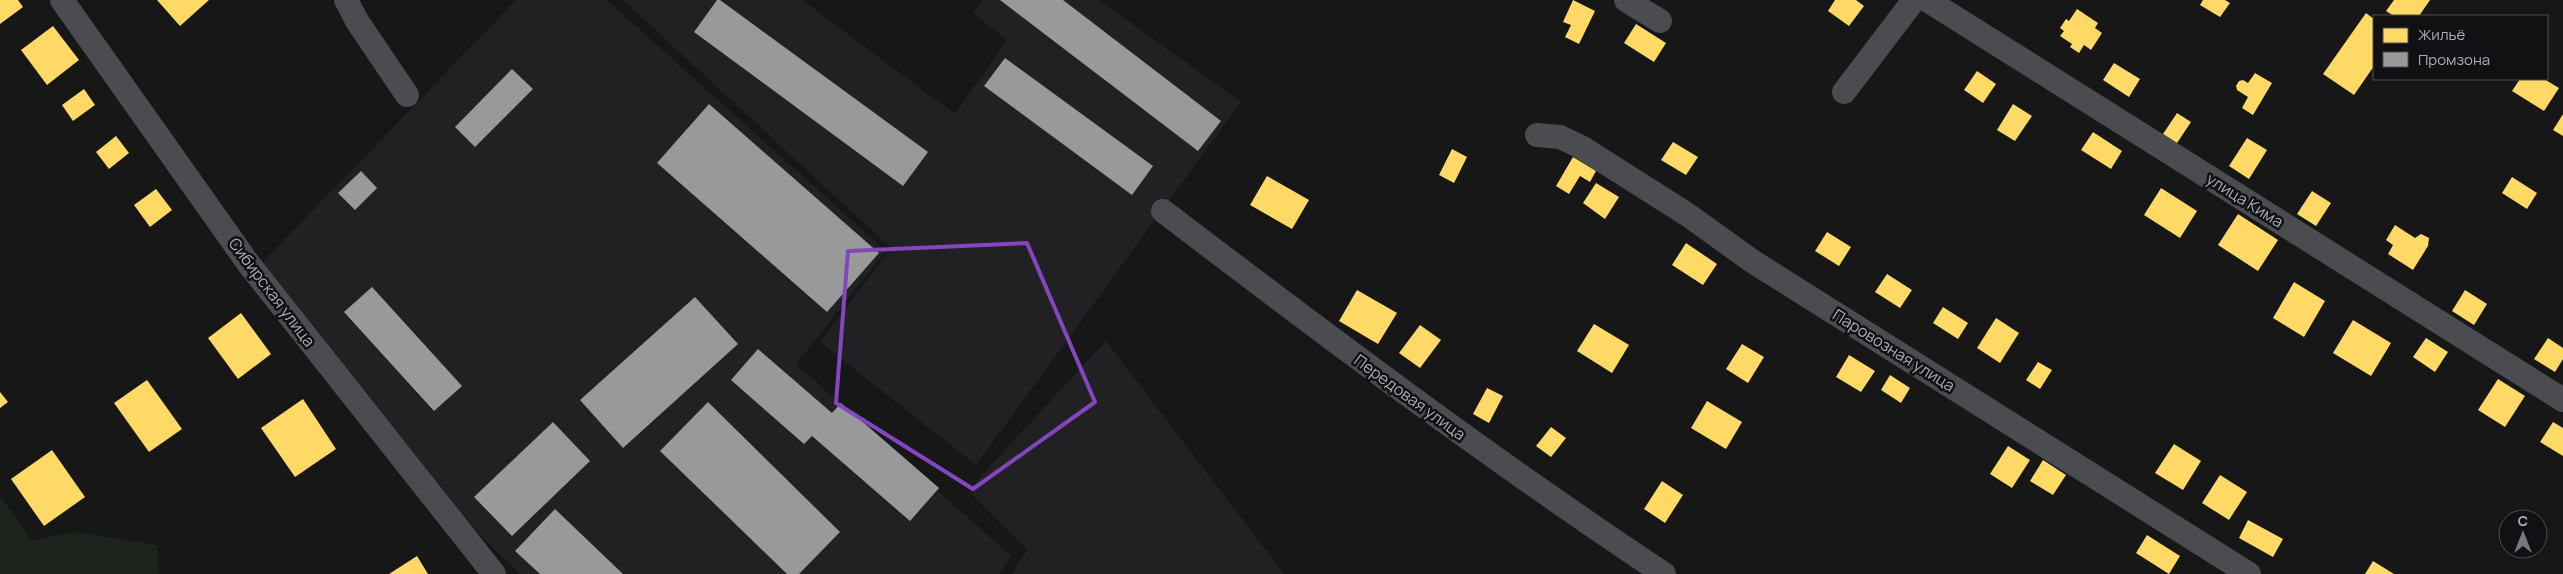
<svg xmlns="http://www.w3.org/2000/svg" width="2563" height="574" viewBox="0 0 2563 574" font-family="Manrope,sans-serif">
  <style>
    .built { fill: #212123 }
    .green { fill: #1d241e }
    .homes { fill: #ffd966 }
    .industry { fill: #999 }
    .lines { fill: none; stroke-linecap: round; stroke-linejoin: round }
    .minor { stroke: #4b4c50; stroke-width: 24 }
    .marked { fill: none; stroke: #8446be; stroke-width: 4; stroke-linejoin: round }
    .labels { text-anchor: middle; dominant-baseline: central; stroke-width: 5; stroke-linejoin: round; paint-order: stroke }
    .street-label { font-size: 16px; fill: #a8adb8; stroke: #111113 }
  </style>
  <rect width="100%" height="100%" fill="#171717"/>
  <g class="built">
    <path d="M516 0H607L886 251 796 364 1011 556 999 574H520L456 512 263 262Z"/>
    <path d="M623 0H802L955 114 1007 40 973 13 983 0H1099L1241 102 976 465 820 342 891 248Z"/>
    <path d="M1106 341 1284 574H1011L1027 550 968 490Z"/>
  </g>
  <path class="green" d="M0 496 31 540 75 532 157 545 159 574H0Z"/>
  <g class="homes">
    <path d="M0 0H18L23 7 0 24Z"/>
    <path d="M157 0H209L180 26Z"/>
    <path d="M1573 0 1595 11 1579 44 1565 37 1571 25 1563 22Z"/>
    <path d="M1835 0H1856L1864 6 1849 26 1828 11Z"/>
    <path d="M2203 0H2225L2230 3 2220 17 2200 5Z"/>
    <path d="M2394 0H2430L2419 16H2394L2386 11Z"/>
    <path d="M2077 9 2098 23 2095 28 2102 33 2091 50 2084 45 2079 53 2070 47 2072 44 2060 36 2064 31 2060 28 2066 19 2069 21Z"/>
    <path d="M2366 13 2374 19V66L2354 95 2323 74Z"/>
    <path d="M1636 24 1666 43 1654 62 1624 43Z"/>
    <path d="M53 26 79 60 47 85 21 50Z"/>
    <path d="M2114 63 2140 79 2129 97 2103 80Z"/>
    <path d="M1977 71 1996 84 1983 103 1964 90Z"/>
    <path d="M2255 73 2272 83 2253 115 2242 108 2248 97 2237 90 2236 86 2239 81 2243 80 2248 83Z"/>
    <path d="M2520 79H2544L2559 88 2544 111 2512 91Z"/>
    <path d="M84 89 95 105 73 121 62 105Z"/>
    <path d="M2013 104 2032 116 2015 141 1997 130Z"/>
    <path d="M2177 113 2191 122 2177 143 2163 134Z"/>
    <path d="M2563 114V136L2553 130Z"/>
    <path d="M2093 132 2122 151 2111 169 2081 150Z"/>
    <path d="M116 136 129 153 109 169 96 152Z"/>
    <path d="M2247 138 2267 150 2249 179 2229 166Z"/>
    <path d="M1673 142 1698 157 1686 175 1661 160Z"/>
    <path d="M1452 149 1467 157 1454 183 1439 175Z"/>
    <path d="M1573 157 1596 171 1590 182 1580 176 1569 194 1556 186Z"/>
    <path d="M1267 176 1309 200 1292 229 1250 205Z"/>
    <path d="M2512 177 2537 193 2527 209 2502 193Z"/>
    <path d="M1596 183 1619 197 1605 219 1583 203Z"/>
    <path d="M2161 188 2197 211 2180 238 2144 215Z"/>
    <path d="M156 189 172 210 150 227 134 205Z"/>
    <path d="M2312 191 2331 203 2316 226 2297 214Z"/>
    <path d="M2238 214 2278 240 2258 271 2218 245Z"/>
    <path d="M2395 225 2415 238 2421 234 2429 238 2428 246 2413 270 2388 254 2393 245 2386 240Z"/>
    <path d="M1827 232 1851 247 1839 266 1815 251Z"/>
    <path d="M1686 243 1717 264 1703 285 1672 265Z"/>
    <path d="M1887 274 1912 290 1900 308 1875 292Z"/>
    <path d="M2294 282 2325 301 2304 337 2273 318Z"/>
    <path d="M1357 290 1397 313 1378 344 1339 321Z"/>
    <path d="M2465 290 2487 304 2474 325 2452 311Z"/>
    <path d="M1943 307 1968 323 1958 339 1933 323Z"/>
    <path d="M241 313 271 354 238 379 208 338Z"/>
    <path d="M1996 318 2019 333 2000 363 1977 348Z"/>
    <path d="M2353 320 2391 343 2371 376 2333 353Z"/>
    <path d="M1594 324 1629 345 1612 373 1577 351Z"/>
    <path d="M1420 325 1441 340 1420 368 1399 353Z"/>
    <path d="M2426 338 2448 352 2435 372 2413 357Z"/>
    <path d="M2548 338 2563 348V359L2555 372 2534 359Z"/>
    <path d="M1742 344 1764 357 1748 383 1726 369Z"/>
    <path d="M1849 355 1875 371 1861 392 1836 377Z"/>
    <path d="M2038 362 2052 370 2040 389 2026 380Z"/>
    <path d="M1890 375 1910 388 1901 403 1881 390Z"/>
    <path d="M2498 379 2525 396 2505 427 2478 410Z"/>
    <path d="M147 380 182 429 149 452 114 403Z"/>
    <path d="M1487 388 1503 396 1489 423 1473 414Z"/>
    <path d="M0 392 8 402 0 408Z"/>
    <path d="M303 399 336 449 295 477 261 428Z"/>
    <path d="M1707 401 1742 422 1726 449 1691 428Z"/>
    <path d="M2553 422 2563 428V456L2540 442Z"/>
    <path d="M1551 427 1566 438 1551 457 1536 446Z"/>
    <path d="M2174 444 2201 461 2183 490 2155 473Z"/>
    <path d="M2008 446 2030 460 2012 488 1990 474Z"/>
    <path d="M52 450 85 497 44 526 11 479Z"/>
    <path d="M2043 460 2066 475 2053 495 2030 481Z"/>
    <path d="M2220 475 2247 492 2229 520 2202 503Z"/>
    <path d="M1662 481 1683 495 1665 523 1644 509Z"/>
    <path d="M2248 520 2283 539 2273 557 2239 538Z"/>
    <path d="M2147 535 2180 556 2169 574 2136 553Z"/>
    <path d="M417 556 428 574H389Z"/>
    <path d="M2373 561 2394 574H2365Z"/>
  </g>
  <g class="industry">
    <path d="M717 0H720L928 152 903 186 694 32Z"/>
    <path d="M1000 0H1063L1221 121 1198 151Z"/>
    <path d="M1005 58 1153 166 1132 195 984 86Z"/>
    <path d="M512 69 533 89 475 147 455 127Z"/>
    <path d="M709 104 879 253 827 312 657 163Z"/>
    <path d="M361 171 377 188 355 210 338 193Z"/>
    <path d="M372 287 462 386 434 411 344 312Z"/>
    <path d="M695 297 738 344 623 448 580 400Z"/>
    <path d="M758 349 832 413 841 403 939 488 910 521 812 436 804 444 731 380Z"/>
    <path d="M708 402 840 532 799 574H787L660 451Z"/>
    <path d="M553 422 590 461 512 536 474 497Z"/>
    <path d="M555 509 623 574H540L515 551Z"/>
  </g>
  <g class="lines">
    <g class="minor">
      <path d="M62 0 248 263 494 574"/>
      <path d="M346 0 357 21 407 95"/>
      <path d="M1626 0 1660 21"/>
      <path d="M1927 0 2563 400"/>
      <path d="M1844 92 1914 0"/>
      <path d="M1537 135 1560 137 1581 147 1688 215 1752 261 2249 574"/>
      <path d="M1163 211C1327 336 1492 460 1664 574"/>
    </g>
  </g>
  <path class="marked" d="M1027 243 1095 402 973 489 836 403 848 251Z"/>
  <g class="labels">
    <g class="street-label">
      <text transform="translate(2245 200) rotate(32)">улица Кима</text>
      <text transform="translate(272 292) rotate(53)">Сибирская улица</text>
      <text transform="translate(1894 350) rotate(32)">Паровозная улица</text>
      <text transform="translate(1410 397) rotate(36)">Передовая улица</text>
    </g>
  </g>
  <rect x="2373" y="15" width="175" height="65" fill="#111113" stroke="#4d4f55"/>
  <rect x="2383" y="28" width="25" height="15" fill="#ffd966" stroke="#4d4f55"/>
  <text x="2418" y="40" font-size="15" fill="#a8adb8">Жильё</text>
  <rect x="2383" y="52" width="25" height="15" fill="#999999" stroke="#4d4f55"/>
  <text x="2418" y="65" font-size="15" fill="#a8adb8">Промзона</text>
  <g transform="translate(2523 534)"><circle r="24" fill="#111113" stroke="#4d4f55"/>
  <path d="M0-4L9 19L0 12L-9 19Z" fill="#757880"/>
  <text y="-8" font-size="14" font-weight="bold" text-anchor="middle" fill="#a8adb8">С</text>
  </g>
</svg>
